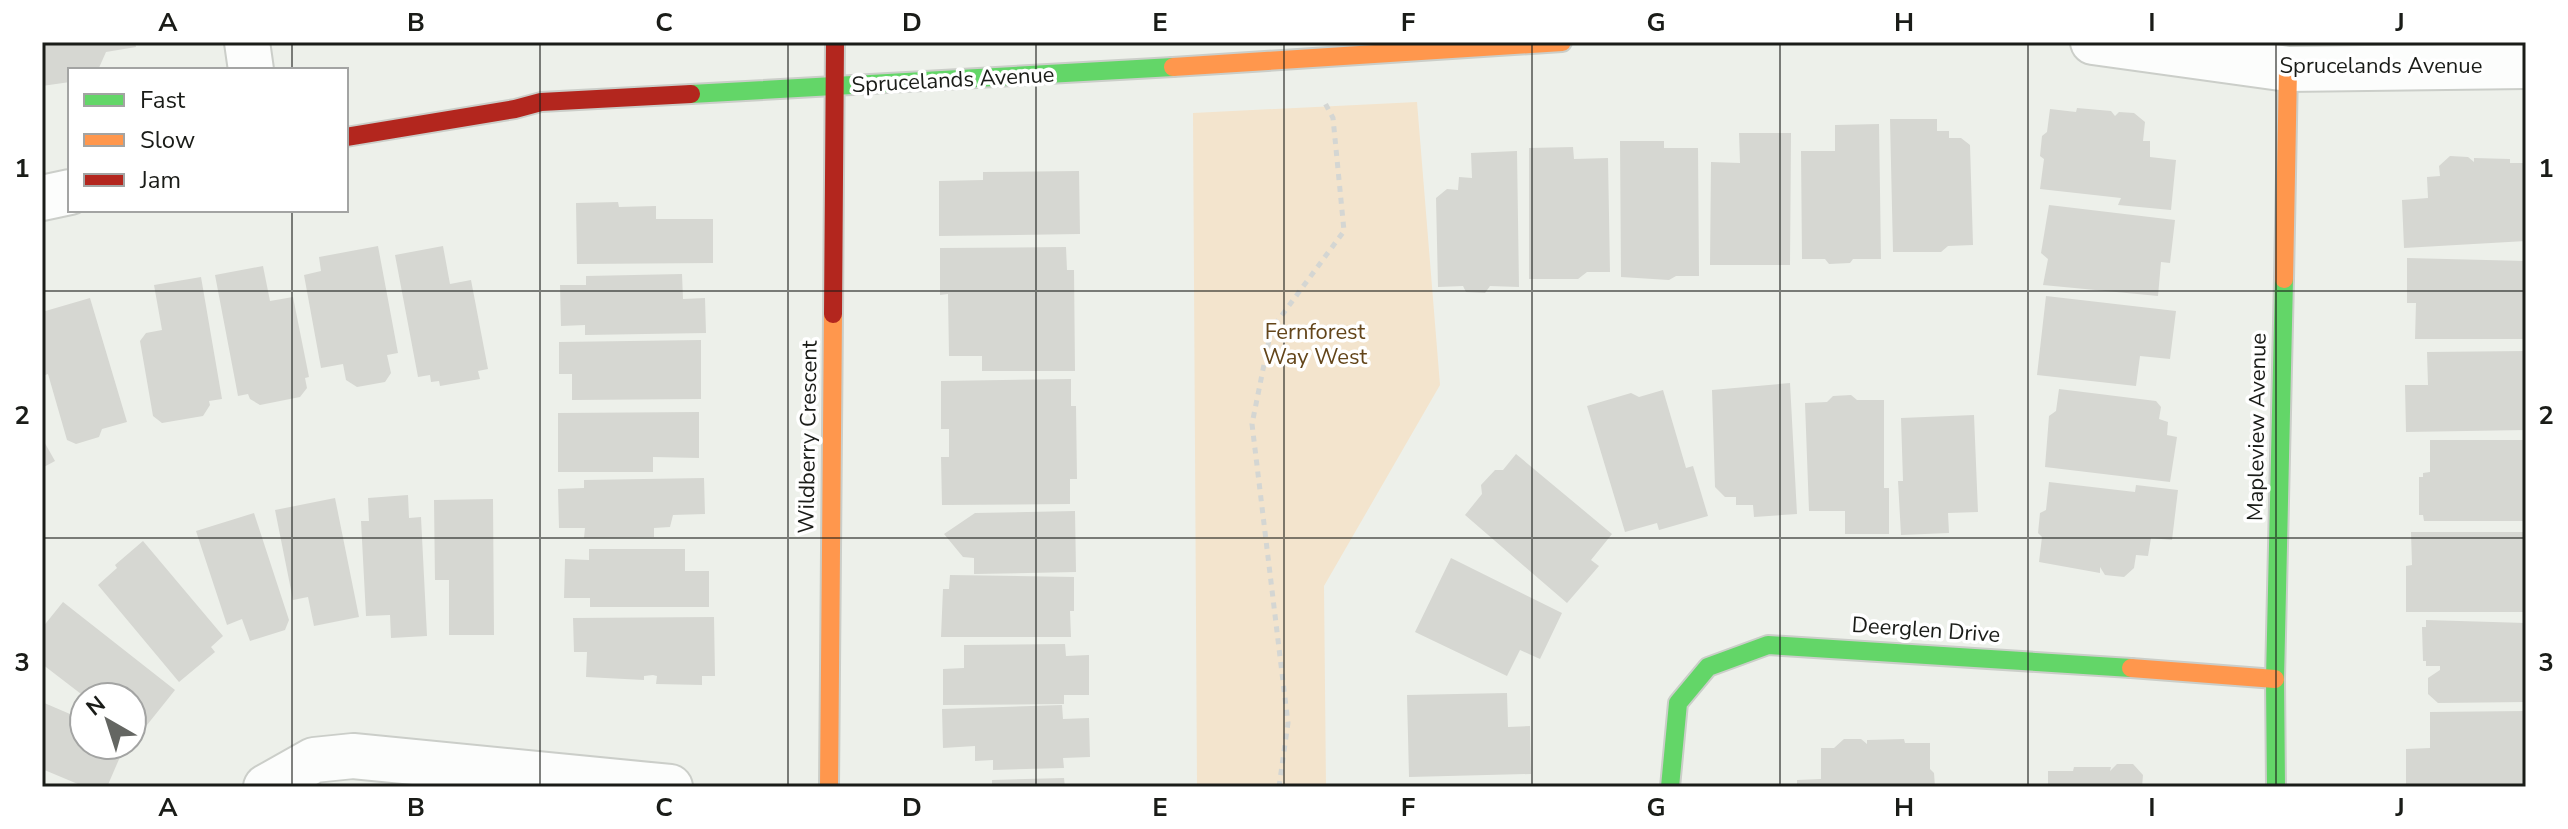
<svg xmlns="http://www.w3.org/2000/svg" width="2568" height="829" viewBox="0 0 2568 829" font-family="'Nunito Sans',sans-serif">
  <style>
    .green { fill: #f3e4cd }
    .building { fill: #d6d7d2 }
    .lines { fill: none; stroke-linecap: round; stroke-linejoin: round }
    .street-casing { stroke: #cbcec9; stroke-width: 48 }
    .fast-casing { stroke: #cbcec9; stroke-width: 22 }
    .slow-casing { stroke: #cbcec9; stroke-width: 22 }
    .jam-casing { stroke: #cbcec9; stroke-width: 22 }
    .path { stroke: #d4d6d3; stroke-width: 5; stroke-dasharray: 6 6; stroke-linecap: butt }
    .street { stroke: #fcfdfc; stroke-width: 44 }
    .fast { stroke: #63d668; stroke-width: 18 }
    .slow { stroke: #ff974d; stroke-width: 18 }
    .jam { stroke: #b3261e; stroke-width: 18 }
    .grid { fill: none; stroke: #1a1c18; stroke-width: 2; stroke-opacity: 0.55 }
    .labels { text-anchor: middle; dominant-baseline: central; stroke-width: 7; stroke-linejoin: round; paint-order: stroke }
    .street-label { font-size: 22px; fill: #1a1c18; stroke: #fff }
    .park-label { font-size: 22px; fill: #63451a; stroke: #fff }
    .neatline { fill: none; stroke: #1a1c18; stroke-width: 3 }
    .grid-label { font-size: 26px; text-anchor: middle; font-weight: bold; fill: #1a1c18 }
  </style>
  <rect width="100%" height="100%" fill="#edf0ea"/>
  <path class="green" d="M1417 102 1440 385 1324 586 1326 787H1197L1193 113Z"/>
  <g class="building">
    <path d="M42 42H135L136 47 106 52 98 70H70V82L42 86Z"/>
    <path d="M2077 108 2111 111 2115 116 2119 112 2134 113 2145 122 2143 141H2150V157L2176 160 2171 210 2118 205 2121 198 2040 189 2044 159 2040 156 2042 136 2047 132 2050 109 2076 112Z"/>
    <path d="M1890 119H1937V131H1949V138H1961L1970 145 1973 245 1948 246 1941 252H1893Z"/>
    <path d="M1879 124 1881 259H1853L1850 263 1829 264 1825 259H1802L1801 151H1835V125Z"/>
    <path d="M1739 133H1791L1790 265H1710L1711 162 1740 163Z"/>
    <path d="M1620 141H1664V148H1698L1699 276H1676L1669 280 1621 277Z"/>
    <path d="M1573 147 1574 159 1608 158 1610 272H1587L1578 279H1529V148Z"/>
    <path d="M1517 151 1519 287 1490 286 1485 293 1466 292 1463 286 1438 287 1436 198 1447 189 1458 190 1459 177 1472 178 1471 153Z"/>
    <path d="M2450 156 2468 157 2474 162V158L2510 159V163H2526V241L2404 248 2402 200 2428 198 2427 177 2440 176 2439 166Z"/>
    <path d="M1079 171 1080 234 939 236V181L983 180V172Z"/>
    <path d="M618 202 619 207 656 206V219H713V263L577 264 576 203Z"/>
    <path d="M2049 205 2175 220 2170 263 2161 262 2158 296 2043 285 2048 259 2041 253Z"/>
    <path d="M378 246 398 353 387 355 391 373 385 382 357 387 346 380 343 364 321 368 304 275 321 271 319 257Z"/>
    <path d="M443 246 450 284 471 280 488 369 478 371 480 379 440 386 439 381 431 382 430 375 418 377 395 255Z"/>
    <path d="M1066 247 1067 270H1074L1075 371H982V356H949L948 294 940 295V248Z"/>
    <path d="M2407 258 2526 261V339H2415L2416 303H2407Z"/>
    <path d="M263 266 270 301 293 297 309 377 305 378 307 388 300 397 260 405 250 399 248 394 238 396 215 275Z"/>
    <path d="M682 274 683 299 705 298 706 333 585 335V325L561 326 560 285H586V276Z"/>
    <path d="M201 277 222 399 209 401 210 405 203 416 162 423 153 416 140 341 146 333 162 330 154 285Z"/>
    <path d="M2046 296 2176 311 2170 359 2140 356 2136 386 2037 375Z"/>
    <path d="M90 298 127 422 102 429 99 437 76 444 67 440 48 374 42 376V312Z"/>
    <path d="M701 340V399L572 400V374H559V342Z"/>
    <path d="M2526 351V430L2406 432 2405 385H2428L2427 352Z"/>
    <path d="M1071 379V406H1076L1077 479H1070V504L942 505 941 457H949V429H941V381Z"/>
    <path d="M1790 383 1797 514 1754 517 1753 505H1736V497H1725L1715 487 1712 390Z"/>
    <path d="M2059 389 2156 401 2161 407 2159 419 2168 422 2167 435 2177 437 2170 482 2045 467 2049 416 2056 411Z"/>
    <path d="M1663 390 1686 468 1693 466 1708 516 1659 530 1657 523 1625 532 1587 406 1631 393 1639 397Z"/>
    <path d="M1851 395 1857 400H1884V488H1889V534H1845V511H1809L1805 403 1827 402 1833 396Z"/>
    <path d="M699 412V458L653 457V472H558V413Z"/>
    <path d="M1974 415 1978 512 1948 513 1949 533 1901 535 1898 481H1903L1901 418Z"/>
    <path d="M42 438 55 461 42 468Z"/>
    <path d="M2430 440H2526V521H2424L2423 515H2419V477H2423V473L2430 472Z"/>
    <path d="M1516 454 1612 534 1591 560 1599 566 1567 603 1465 515 1482 494 1481 485 1495 470H1503Z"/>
    <path d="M704 478 705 514 673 515 670 527 654 528V537L584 538 585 528H559L558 489 584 488V480Z"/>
    <path d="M2049 482 2135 492 2136 485 2178 490 2172 540 2151 538 2148 556 2136 555 2134 568 2124 577 2105 575 2100 567V573L2039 562 2042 537 2038 533 2040 513 2046 510Z"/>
    <path d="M408 495 409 518 421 517 427 636 391 638 390 615 366 616 361 521H369L368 498Z"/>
    <path d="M335 498 359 617 314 626 308 597 293 600 275 510Z"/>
    <path d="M493 499 494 635H449V580H435L434 500Z"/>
    <path d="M1075 511 1076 572 974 574V558L963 557 944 534 975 513Z"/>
    <path d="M254 513 289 620 285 630 250 641 242 619 227 625 196 531Z"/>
    <path d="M2411 532H2526V612H2406V566L2412 565Z"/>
    <path d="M143 541 223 636 211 647 215 652 179 682 98 585 117 568 115 565Z"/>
    <path d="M589 549H685V571H709V607H590V598H564L565 559 589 560Z"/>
    <path d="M1451 558 1562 613 1540 659 1520 650 1507 676 1415 632Z"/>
    <path d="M950 575 1074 577V611H1070L1071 637H941L943 589H949Z"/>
    <path d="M63 602 175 690 147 725 132 713V697H111L107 694 104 697H85L42 664V628Z"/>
    <path d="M714 617 715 676H702V685L656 684 657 676 653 675 644 676V680L586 677 587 652H574L573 618Z"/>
    <path d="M2426 620 2526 623V702L2438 703 2428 694V678L2440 670V666H2426V661H2423L2422 627H2426Z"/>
    <path d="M1065 644 1066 656 1089 655V695H1064V704L943 705V669L964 668V645Z"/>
    <path d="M1507 693 1508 727 1530 726 1531 774 1409 777 1407 695Z"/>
    <path d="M42 702 84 720V745H114L123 750 107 787H85L42 769Z"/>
    <path d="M1062 705 1063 719 1089 718 1090 757 1063 758 1064 768 993 770V760L975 761V746L943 748 942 709Z"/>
    <path d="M2526 711V787H2406V749L2430 748V712Z"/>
    <path d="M1844 739H1861L1867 744V740L1904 739 1905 743H1930V769L1934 773 1935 787H1797V780L1821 779V748H1834Z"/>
    <path d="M2117 764H2133L2143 775 2142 787H2048V771H2073L2074 767H2111L2110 771Z"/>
    <path d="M1064 778 1065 787H992V780Z"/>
  </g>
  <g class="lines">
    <defs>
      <g id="street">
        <path d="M247 42 251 70"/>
        <path d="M2093 42 2288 69 2526 66"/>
        <path d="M42 198 70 192"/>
        <path d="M266 787 314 760 353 756 670 787"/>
      </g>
      <g id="fast">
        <path d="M691 94 1173 67"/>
        <path d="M1670 787 1678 703 1708 667 1768 645 2131 668"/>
        <path d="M2276 787 2275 679 2284 279"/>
      </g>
      <g id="slow">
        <path d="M1173 67 1562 42"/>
        <path d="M2284 279 2288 69"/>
        <path d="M2131 668 2275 679"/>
        <path d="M829 787 833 314"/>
      </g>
      <g id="jam">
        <path d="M346 137 515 109 541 102 691 94"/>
        <path d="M833 314 835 42"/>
      </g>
    </defs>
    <use href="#street" class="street-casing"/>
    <use href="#fast" class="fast-casing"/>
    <use href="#slow" class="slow-casing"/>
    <use href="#jam" class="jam-casing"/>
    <path class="path" d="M1279 787 1288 723 1252 424 1271 330 1344 231 1333 118 1325 103"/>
    <use href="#street" class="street"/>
    <use href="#fast" class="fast"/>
    <use href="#slow" class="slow"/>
    <use href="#jam" class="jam"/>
  </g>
  <path class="grid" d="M292 42V70M540 42V787M788 42V787M1036 42V787M1284 42V787M1532 42V787M1780 42V787M2028 42V787M2276 42V787M292 210V787M42 291H2526M42 538H2526"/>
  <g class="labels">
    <g class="street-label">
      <text x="2381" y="66">Sprucelands Avenue</text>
      <text transform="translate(953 80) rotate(-3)">Sprucelands Avenue</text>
      <text transform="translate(2257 427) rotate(-89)">Mapleview Avenue</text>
      <text transform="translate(808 437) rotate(-89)">Wildberry Crescent</text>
      <text transform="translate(1926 630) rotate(4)">Deerglen Drive</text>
    </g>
    <g class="park-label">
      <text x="1315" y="332">Fernforest<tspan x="1315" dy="25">Way West</tspan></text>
    </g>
  </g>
  <rect width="2568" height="829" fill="none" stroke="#ffffff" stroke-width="88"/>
  <rect x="68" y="68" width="280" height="144" fill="#ffffff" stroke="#a3a4a3" stroke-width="2"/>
  <rect x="84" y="94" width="40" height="12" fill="#63d668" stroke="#a3a4a3" stroke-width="2"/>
  <text x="140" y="108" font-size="24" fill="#1a1c18">Fast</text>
  <rect x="84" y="134" width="40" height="12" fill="#ff974d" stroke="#a3a4a3" stroke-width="2"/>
  <text x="140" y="148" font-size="24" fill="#1a1c18">Slow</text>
  <rect x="84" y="174" width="40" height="12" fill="#b3261e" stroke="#a3a4a3" stroke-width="2"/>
  <text x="140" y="188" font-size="24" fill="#1a1c18">Jam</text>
  <g transform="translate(108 721) rotate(321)"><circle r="38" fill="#ffffff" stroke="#a3a4a3" stroke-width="2"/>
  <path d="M0-6L14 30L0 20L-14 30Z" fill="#646662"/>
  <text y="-12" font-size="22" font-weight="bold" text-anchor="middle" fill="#1a1c18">N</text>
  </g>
  <rect x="44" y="44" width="2480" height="741" class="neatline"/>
  <g class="grid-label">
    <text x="168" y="31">A</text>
    <text x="416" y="31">B</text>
    <text x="664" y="31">C</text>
    <text x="912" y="31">D</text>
    <text x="1160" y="31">E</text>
    <text x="1408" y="31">F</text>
    <text x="1656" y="31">G</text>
    <text x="1904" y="31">H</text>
    <text x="2152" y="31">I</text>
    <text x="2400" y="31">J</text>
    <text x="22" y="177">1</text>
    <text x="2546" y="177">1</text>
    <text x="22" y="424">2</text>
    <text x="2546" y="424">2</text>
    <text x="22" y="671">3</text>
    <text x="2546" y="671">3</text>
    <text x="168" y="816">A</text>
    <text x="416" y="816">B</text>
    <text x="664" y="816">C</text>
    <text x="912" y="816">D</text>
    <text x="1160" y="816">E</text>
    <text x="1408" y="816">F</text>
    <text x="1656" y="816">G</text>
    <text x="1904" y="816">H</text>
    <text x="2152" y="816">I</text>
    <text x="2400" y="816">J</text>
  </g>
</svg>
